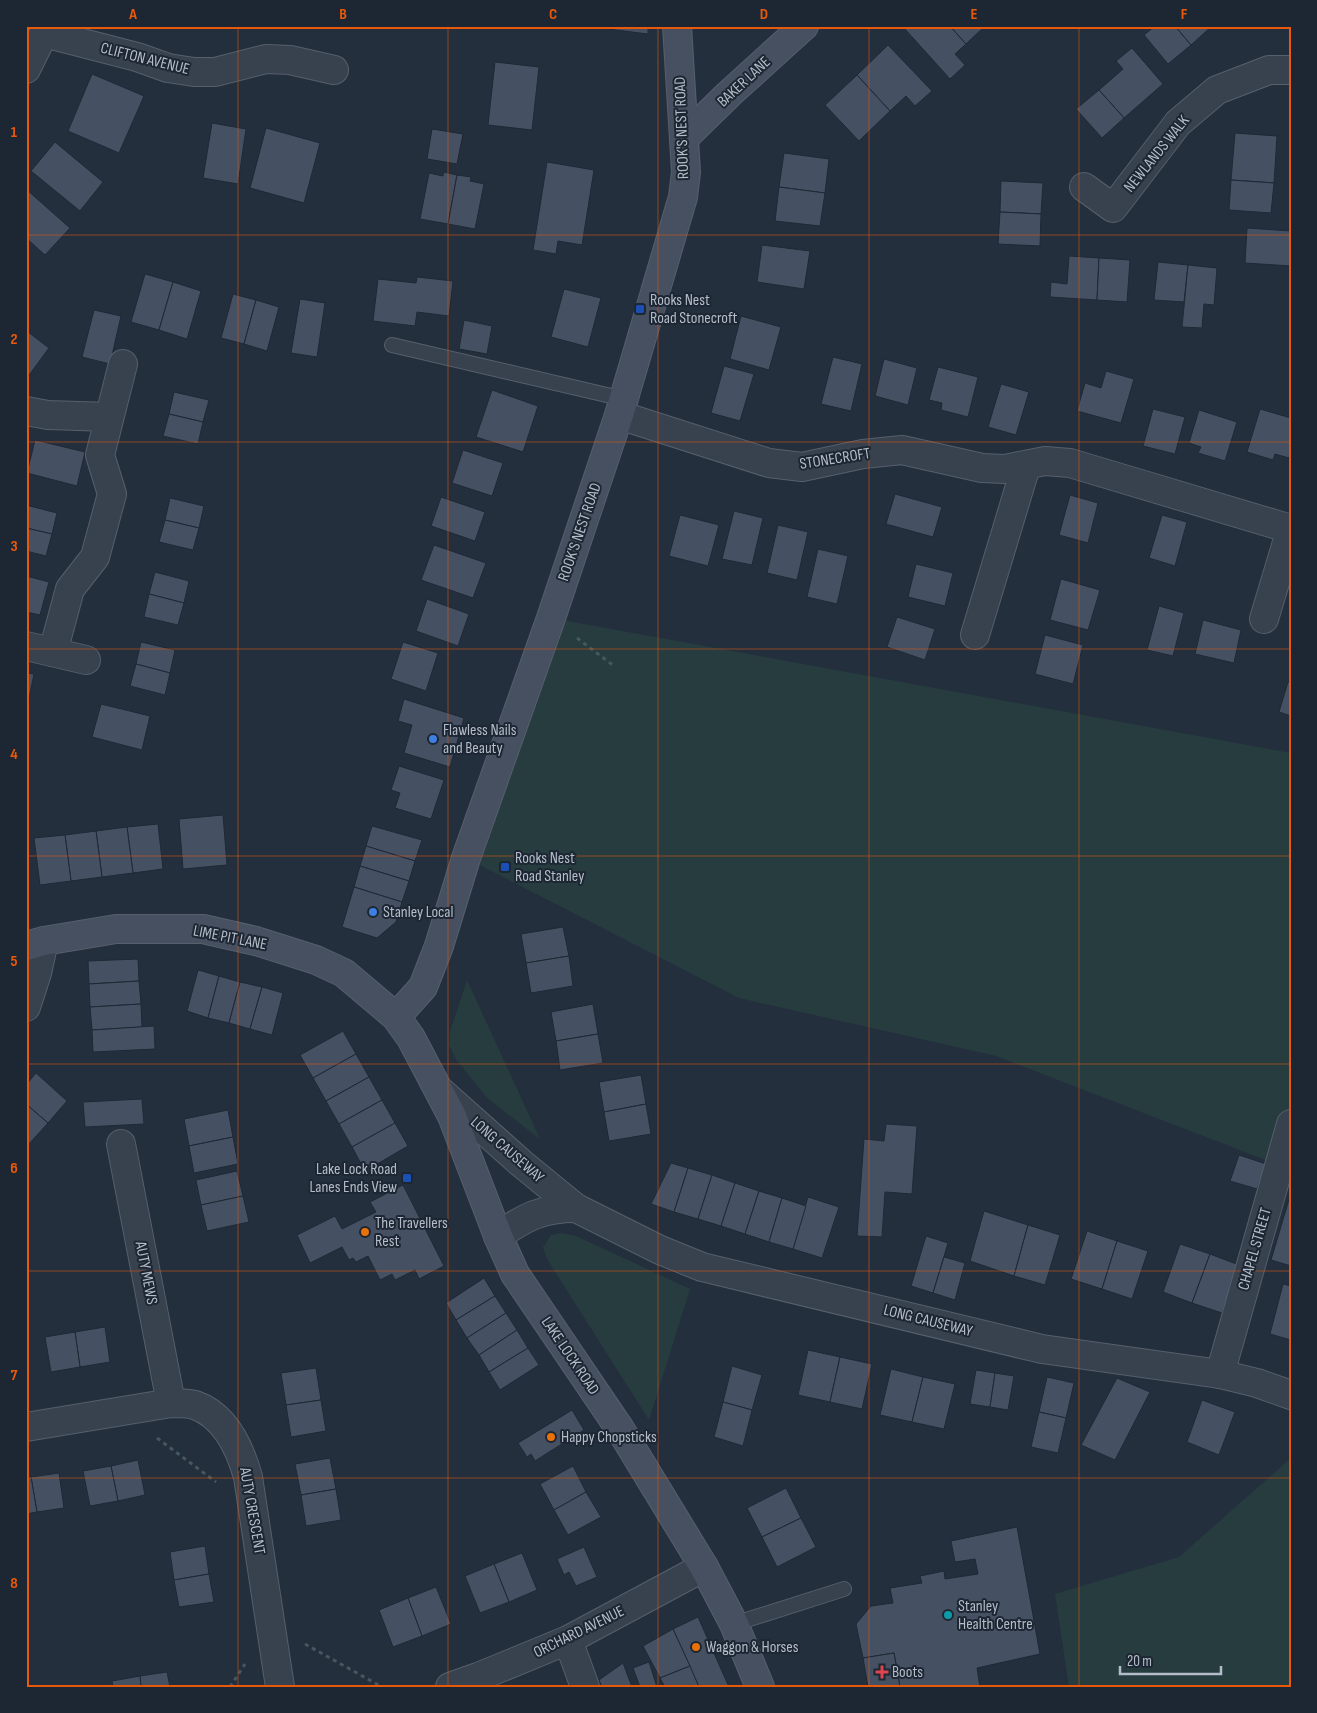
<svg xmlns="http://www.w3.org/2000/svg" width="1317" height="1713" viewBox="0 0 1317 1713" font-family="'Sofia Sans Condensed',sans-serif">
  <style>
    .green { fill: #263c3f }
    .building { fill: #455162; stroke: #1f2835 }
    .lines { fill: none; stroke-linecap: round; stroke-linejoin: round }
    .lane-casing { stroke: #565f6c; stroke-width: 16 }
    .street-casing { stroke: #565f6c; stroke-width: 30 }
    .secondary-casing { stroke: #565f6c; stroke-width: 30 }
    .path { stroke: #44595c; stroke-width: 3; stroke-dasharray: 4 4; stroke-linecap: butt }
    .lane { stroke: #38414e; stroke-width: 14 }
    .street { stroke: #38414e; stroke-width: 28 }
    .secondary { stroke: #465061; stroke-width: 28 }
    .grid { fill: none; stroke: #e8590c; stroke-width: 1; stroke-opacity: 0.55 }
    .transit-dot { fill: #1a4fb4; stroke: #1d2633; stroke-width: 2 }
    .shop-dot { fill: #3f7fe0; stroke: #1d2633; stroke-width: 2 }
    .food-dot { fill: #e8710a; stroke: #1d2633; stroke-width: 2 }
    .culture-dot { fill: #0f9aa8; stroke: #1d2633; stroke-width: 2 }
    .health-dot { fill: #e0444e; stroke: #1d2633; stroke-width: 2 }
    .labels { text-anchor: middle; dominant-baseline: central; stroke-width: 4; stroke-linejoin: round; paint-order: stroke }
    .street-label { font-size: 16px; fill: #b4bcc9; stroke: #1d2633 }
    .poi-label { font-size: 16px; fill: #b4bcc9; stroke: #1d2633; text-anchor: start }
    .neatline { fill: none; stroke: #e8590c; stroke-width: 2 }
    .grid-label { font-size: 16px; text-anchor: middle; font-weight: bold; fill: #e8590c }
  </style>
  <rect width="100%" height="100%" fill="#242f3e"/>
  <g class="green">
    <path d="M551 618 1291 753V1111L1276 1164 996 1056 739 998 466 858Z"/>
    <path d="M467 980 540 1139 487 1098 456 1059 449 1045 450 1032Z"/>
    <path d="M561 1233 576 1236 690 1289 649 1420 547 1259 543 1247 551 1235Z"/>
    <path d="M1291 1458V1687H1069L1055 1594 1179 1557Z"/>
  </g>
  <g class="building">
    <path d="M608 26H648V34L608 29Z"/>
    <path d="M906 26H950L966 44 955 54 965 65 950 79 904 28Z"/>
    <path d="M950 26H985L966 44Z"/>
    <path d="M1155 26H1175L1191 45 1168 64 1144 35Z"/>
    <path d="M1175 26H1212L1191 45Z"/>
    <path d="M888 45 932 91 915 106 906 96 890 111 857 75Z"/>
    <path d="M1132 48 1163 84 1124 118 1099 90 1123 69 1116 61Z"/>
    <path d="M495 62 539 67 532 130 488 125Z"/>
    <path d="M92 74 144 96 119 153 68 131Z"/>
    <path d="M857 75 890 111 859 141 825 105Z"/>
    <path d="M1099 90 1124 118 1102 138 1076 109Z"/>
    <path d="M212 123 246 129 238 184 203 178Z"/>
    <path d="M266 128 320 143 304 203 250 188Z"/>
    <path d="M432 129 463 134 457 164 427 159Z"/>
    <path d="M1235 133 1277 136 1274 183 1231 180Z"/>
    <path d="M55 142 103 182 80 211 31 171Z"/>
    <path d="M784 153 829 159 825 193 779 187Z"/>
    <path d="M547 162 594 170 582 245 558 241 556 254 533 250Z"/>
    <path d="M444 172 457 175 448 224 420 219 429 173 443 176Z"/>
    <path d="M457 175 471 177 470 181 484 184 475 229 448 224Z"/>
    <path d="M1231 180 1274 183 1271 213 1229 210Z"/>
    <path d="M1001 181 1043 183 1041 214 1000 212Z"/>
    <path d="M779 187 825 193 820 226 775 221Z"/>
    <path d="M26 189 70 228 45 255 26 238Z"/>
    <path d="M1000 212 1041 214 1040 246 998 244Z"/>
    <path d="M1247 228 1291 231V266L1245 263Z"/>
    <path d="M762 245 810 251 804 289 757 282Z"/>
    <path d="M1069 256 1099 258 1097 300 1050 297 1051 282 1067 284Z"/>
    <path d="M1099 258 1130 260 1127 302 1097 300Z"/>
    <path d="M1158 262 1188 265 1184 302 1154 300Z"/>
    <path d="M1188 265 1217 268 1214 305 1204 304 1202 328 1182 327Z"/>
    <path d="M145 274 173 282 159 330 131 322Z"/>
    <path d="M417 277 453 281 449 316 417 312 415 326 373 321 378 279 416 283Z"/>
    <path d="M173 282 201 291 187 339 159 330Z"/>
    <path d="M564 289 601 298 588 347 551 337Z"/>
    <path d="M233 294 256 300 244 344 221 338Z"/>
    <path d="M300 299 325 303 317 357 291 353Z"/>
    <path d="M256 300 279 307 267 351 244 344Z"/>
    <path d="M94 310 121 316 110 364 82 357Z"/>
    <path d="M741 316 781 327 769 370 730 359Z"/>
    <path d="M464 320 492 326 487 354 459 349Z"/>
    <path d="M28 332 49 348 27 378 26 334Z"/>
    <path d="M833 357 862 364 851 411 821 404Z"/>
    <path d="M884 359 917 368 908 405 875 396Z"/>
    <path d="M724 366 754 374 740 421 711 413Z"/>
    <path d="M938 367 978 377 968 417 941 410 942 403 929 400Z"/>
    <path d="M1106 371 1134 379 1121 423 1077 411 1085 383 1101 388Z"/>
    <path d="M1001 384 1029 392 1016 435 988 427Z"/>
    <path d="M492 390 538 406 523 452 476 437Z"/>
    <path d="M174 392 209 400 203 422 169 414Z"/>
    <path d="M1153 409 1185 417 1175 454 1143 446Z"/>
    <path d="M1260 409 1291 418V451L1289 458 1275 454 1273 460 1247 452Z"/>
    <path d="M1199 410 1237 422 1225 461 1198 453 1201 447 1189 443Z"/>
    <path d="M169 414 203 422 198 444 163 436Z"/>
    <path d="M35 440 85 452 77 486 27 473Z"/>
    <path d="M463 450 503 463 492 496 452 483Z"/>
    <path d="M895 494 942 507 933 537 886 524Z"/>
    <path d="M1070 495 1098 503 1088 543 1059 535Z"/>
    <path d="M441 497 485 512 475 541 431 526Z"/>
    <path d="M170 498 204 506 199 528 165 520Z"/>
    <path d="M26 505 57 513 52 534 26 528Z"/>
    <path d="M734 511 763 518 752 565 722 559Z"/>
    <path d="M680 515 719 525 708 566 669 556Z"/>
    <path d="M1162 515 1187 522 1175 566 1149 558Z"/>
    <path d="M165 520 199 528 193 550 159 542Z"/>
    <path d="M778 525 808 532 797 580 767 573Z"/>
    <path d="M26 528 52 534 46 556 26 551Z"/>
    <path d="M434 545 486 563 473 598 421 580Z"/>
    <path d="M818 549 848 556 837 604 807 597Z"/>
    <path d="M916 564 953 573 945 606 908 597Z"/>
    <path d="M155 572 189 581 184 603 149 594Z"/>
    <path d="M26 576 49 582 40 615 26 612Z"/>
    <path d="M1061 579 1100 590 1088 630 1050 620Z"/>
    <path d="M149 594 184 603 178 625 144 617Z"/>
    <path d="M427 599 469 614 458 646 416 631Z"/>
    <path d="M1159 606 1184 613 1173 656 1147 650Z"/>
    <path d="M897 617 935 629 925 660 887 647Z"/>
    <path d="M1203 620 1241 630 1234 663 1195 654Z"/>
    <path d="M1045 635 1083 645 1073 684 1035 674Z"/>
    <path d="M141 642 175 650 170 673 136 664Z"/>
    <path d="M403 642 438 653 426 691 391 679Z"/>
    <path d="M136 664 170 673 165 695 130 686Z"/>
    <path d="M26 673 34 674 26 713Z"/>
    <path d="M1288 682 1291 683V716L1279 712Z"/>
    <path d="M404 699 464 718 450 767 404 753 412 725 398 721Z"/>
    <path d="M101 704 150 716 142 750 92 737Z"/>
    <path d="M399 766 444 780 431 819 395 808 400 793 391 790Z"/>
    <path d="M223 815 227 865 183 869 179 819Z"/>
    <path d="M158 824 163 869 133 873 127 827Z"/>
    <path d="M372 826 422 840 415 861 366 846Z"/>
    <path d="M127 827 133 873 102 877 96 831Z"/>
    <path d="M96 831 102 877 71 881 65 835Z"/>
    <path d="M65 835 71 881 40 885 34 838Z"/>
    <path d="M366 846 415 861 409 881 360 866Z"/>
    <path d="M360 866 409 881 402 902 354 887Z"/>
    <path d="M354 887 402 902 396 922 377 938 342 927Z"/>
    <path d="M563 927 569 956 526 963 521 934Z"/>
    <path d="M569 956 573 986 531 993 526 963Z"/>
    <path d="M138 959 139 981 89 984 88 961Z"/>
    <path d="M198 970 219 976 208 1018 187 1011Z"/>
    <path d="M219 976 240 982 229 1023 208 1018Z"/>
    <path d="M139 981 141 1004 90 1007 89 984Z"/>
    <path d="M240 982 262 987 250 1029 229 1023Z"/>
    <path d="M262 987 283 993 272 1035 250 1029Z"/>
    <path d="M141 1004 142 1027 92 1030 90 1007Z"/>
    <path d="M593 1004 598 1034 556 1041 551 1012Z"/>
    <path d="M154 1026 155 1049 93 1052 92 1030Z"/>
    <path d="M343 1031 356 1054 313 1078 300 1055Z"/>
    <path d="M598 1034 603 1063 560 1070 556 1041Z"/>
    <path d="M356 1054 369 1077 326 1101 313 1078Z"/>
    <path d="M36 1073 67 1101 48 1123 26 1104V1085Z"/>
    <path d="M641 1075 646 1104 604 1112 599 1082Z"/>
    <path d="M369 1077 382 1100 339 1124 326 1101Z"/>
    <path d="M142 1099 144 1124 85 1127 83 1102Z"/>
    <path d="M382 1100 395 1123 352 1147 339 1124Z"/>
    <path d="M26 1104 48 1123 28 1145 26 1143Z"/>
    <path d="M646 1104 651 1134 609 1141 604 1112Z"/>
    <path d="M228 1110 233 1137 189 1146 184 1119Z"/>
    <path d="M395 1123 408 1146 365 1171 352 1147Z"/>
    <path d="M886 1124 917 1126 912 1194 885 1192 882 1237 857 1236 864 1139 884 1141Z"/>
    <path d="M233 1137 238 1164 194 1173 189 1146Z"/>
    <path d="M1239 1155 1266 1164 1257 1189 1230 1181Z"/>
    <path d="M671 1163 688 1168 674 1212 651 1204Z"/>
    <path d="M688 1168 712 1175 698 1219 674 1212Z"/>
    <path d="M237 1171 243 1196 201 1205 196 1180Z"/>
    <path d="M712 1175 735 1183 721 1226 698 1219Z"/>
    <path d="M735 1183 759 1191 745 1234 721 1226Z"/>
    <path d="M403 1185 444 1266 419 1279 415 1270 395 1280 392 1274 380 1280 368 1256 356 1262 353 1258 349 1260 342 1247 310 1263 297 1235 335 1216 342 1229 376 1212 370 1202Z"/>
    <path d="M759 1191 782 1198 769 1242 745 1234Z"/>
    <path d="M243 1196 249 1222 207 1231 201 1205Z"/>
    <path d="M1290 1196H1291V1266L1271 1260Z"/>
    <path d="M808 1197 839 1207 822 1258 793 1249Z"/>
    <path d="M782 1198 806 1206 793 1249 769 1242Z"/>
    <path d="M984 1211 1028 1225 1014 1276 970 1261Z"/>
    <path d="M1028 1225 1060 1235 1045 1285 1014 1276Z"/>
    <path d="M1087 1231 1117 1241 1102 1289 1071 1279Z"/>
    <path d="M926 1236 948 1243 933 1293 911 1286Z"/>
    <path d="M1117 1241 1148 1251 1132 1299 1102 1289Z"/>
    <path d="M1180 1244 1210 1254 1192 1303 1163 1292Z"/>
    <path d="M1210 1254 1239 1265 1222 1313 1192 1303Z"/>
    <path d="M944 1257 965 1263 955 1300 933 1293Z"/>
    <path d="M484 1278 495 1296 456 1320 446 1303Z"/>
    <path d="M1283 1284 1291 1286V1340L1270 1334Z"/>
    <path d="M495 1296 506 1313 467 1338 456 1320Z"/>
    <path d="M506 1313 517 1330 479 1355 467 1338Z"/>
    <path d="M105 1327 110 1362 80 1367 75 1332Z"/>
    <path d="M517 1330 528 1348 489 1372 479 1355Z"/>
    <path d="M75 1332 80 1367 51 1372 45 1337Z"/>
    <path d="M528 1348 539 1365 500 1390 489 1372Z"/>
    <path d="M808 1350 840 1357 830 1402 798 1395Z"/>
    <path d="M840 1357 872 1364 862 1409 830 1402Z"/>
    <path d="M732 1366 762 1375 752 1410 723 1402Z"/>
    <path d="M316 1368 321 1400 286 1405 281 1373Z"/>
    <path d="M891 1369 923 1377 912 1422 880 1415Z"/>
    <path d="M976 1370 995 1373 990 1407 970 1404Z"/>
    <path d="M995 1373 1014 1376 1008 1410 990 1407Z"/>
    <path d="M923 1377 955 1384 944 1429 912 1422Z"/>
    <path d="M1047 1377 1074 1383 1066 1418 1039 1412Z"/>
    <path d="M1117 1378 1150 1392 1115 1460 1081 1445Z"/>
    <path d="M321 1400 326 1431 291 1437 286 1405Z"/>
    <path d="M1202 1400 1235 1412 1219 1455 1187 1442Z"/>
    <path d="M723 1402 752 1410 743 1446 714 1437Z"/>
    <path d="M572 1410 584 1430 535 1461 531 1454 527 1457 518 1443Z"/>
    <path d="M1039 1412 1066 1418 1058 1453 1031 1447Z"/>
    <path d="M330 1458 336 1489 301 1495 295 1464Z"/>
    <path d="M138 1460 145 1495 118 1501 111 1466Z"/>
    <path d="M111 1466 118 1501 90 1506 83 1471Z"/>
    <path d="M573 1466 586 1492 554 1510 540 1484Z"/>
    <path d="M59 1473 64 1508 37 1512 31 1477Z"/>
    <path d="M31 1477 37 1512 26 1514V1478Z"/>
    <path d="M786 1488 801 1518 762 1537 747 1508Z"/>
    <path d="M336 1489 341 1520 306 1526 301 1495Z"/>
    <path d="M586 1492 601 1517 568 1535 554 1510Z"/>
    <path d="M801 1518 816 1547 777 1567 762 1537Z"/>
    <path d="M1017 1527 1040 1654 977 1668 980 1687H900L894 1653 863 1658 856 1624 871 1606 893 1603 890 1588 922 1583 920 1576 944 1571 945 1579 978 1574 975 1559 955 1562 951 1541Z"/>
    <path d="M205 1546 209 1574 174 1580 170 1552Z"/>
    <path d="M584 1547 597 1577 576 1586 569 1572 564 1575 557 1559Z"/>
    <path d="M522 1553 537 1590 509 1602 494 1564Z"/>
    <path d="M494 1564 509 1602 480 1613 465 1576Z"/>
    <path d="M209 1574 214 1602 179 1607 174 1580Z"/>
    <path d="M436 1587 451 1624 422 1636 408 1598Z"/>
    <path d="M408 1598 422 1636 393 1647 379 1610Z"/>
    <path d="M698 1617 729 1687H699L673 1629Z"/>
    <path d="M673 1629 690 1666 660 1678 643 1646Z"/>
    <path d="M894 1653 900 1687H868L863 1658Z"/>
    <path d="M649 1662 657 1687H640L633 1668Z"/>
    <path d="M623 1663 632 1687H602L599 1680Z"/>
    <path d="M690 1666 699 1687H665L660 1678Z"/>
    <path d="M167 1672 170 1687H141L140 1676Z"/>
    <path d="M140 1676 141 1687H113L112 1681Z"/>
  </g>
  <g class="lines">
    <defs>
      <g id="lane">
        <path d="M392 345 624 399"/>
        <path d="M734 1624 844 1589"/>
      </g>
      <g id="street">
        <path d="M44 33 137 57 168 68 194 72H215L266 59 290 60 334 70"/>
        <path d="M26 69 44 33 45 26"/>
        <path d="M1084 187 1113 208 1178 123 1217 90 1269 70H1291"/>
        <path d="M26 411 48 415 109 417"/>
        <path d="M619 415 769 463 802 467 863 454 902 450 982 468 1005 469 1045 461 1070 463 1291 529 1264 619"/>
        <path d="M975 635 1026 466"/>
        <path d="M26 646 86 660"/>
        <path d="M53 652 70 589 95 557 112 494 100 455 123 364"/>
        <path d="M26 1007 37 973 44 941"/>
        <path d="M439 1090 521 1163 576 1208 660 1250 702 1267 1042 1349 1220 1374 1257 1383 1291 1395"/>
        <path d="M121 1144 171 1403"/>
        <path d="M498 1236C525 1217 542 1208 576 1208"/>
        <path d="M1220 1374 1291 1124"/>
        <path d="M26 1427 171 1403C179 1403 188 1403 195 1405 226 1416 240 1448 248 1477L280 1687"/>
        <path d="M568 1640 585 1687"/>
        <path d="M450 1687 478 1677 568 1640 704 1567"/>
      </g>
      <g id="secondary">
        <path d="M684 138 729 94 804 26"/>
        <path d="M26 946 44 941 116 929H203L256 941 316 960 344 973 396 1017 411 1038 452 1116 498 1236 515 1274 620 1429 704 1567 734 1624 760 1687"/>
        <path d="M396 1017 423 987 439 946 466 858 551 618 619 415 683 197 686 172 677 26"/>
      </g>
    </defs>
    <use href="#lane" class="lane-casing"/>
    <use href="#street" class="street-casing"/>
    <use href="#secondary" class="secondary-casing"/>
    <g class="path">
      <path d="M577 638 614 666"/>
      <path d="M157 1438 216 1482"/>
      <path d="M305 1644 382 1687"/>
      <path d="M230 1687 245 1664"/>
    </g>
    <use href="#lane" class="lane"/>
    <use href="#street" class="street"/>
    <use href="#secondary" class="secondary"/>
  </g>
  <path class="grid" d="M238 26V1687M448 26V1687M658 26V1687M869 26V1687M1079 26V1687M26 235H1291M26 442H1291M26 649H1291M26 856H1291M26 1064H1291M26 1271H1291M26 1478H1291"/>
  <g class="transit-dot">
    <rect x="635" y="304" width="10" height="10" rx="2.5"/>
    <rect x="500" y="862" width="10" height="10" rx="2.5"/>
    <rect x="402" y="1173" width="10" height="10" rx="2.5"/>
  </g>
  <g class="shop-dot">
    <circle cx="433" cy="739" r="5"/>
    <circle cx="373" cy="912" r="5"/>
  </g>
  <g class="food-dot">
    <circle cx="365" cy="1232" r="5"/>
    <circle cx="551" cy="1437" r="5"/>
    <circle cx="696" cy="1647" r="5"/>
  </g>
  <circle class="culture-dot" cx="948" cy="1615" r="5"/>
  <path class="health-dot" d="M879.5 1664.5h5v5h5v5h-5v5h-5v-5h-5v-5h5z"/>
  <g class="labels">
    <g class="street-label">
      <text transform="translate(145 59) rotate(14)">CLIFTON AVENUE</text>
      <text transform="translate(744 82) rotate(-43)">BAKER LANE</text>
      <text transform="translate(682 128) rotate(-92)">ROOK'S NEST ROAD</text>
      <text transform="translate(1157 154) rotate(-51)">NEWLANDS WALK</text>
      <text transform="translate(835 459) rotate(-9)">STONECROFT</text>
      <text transform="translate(580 532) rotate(-71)">ROOK'S NEST ROAD</text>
      <text transform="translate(230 938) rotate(11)">LIME PIT LANE</text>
      <text transform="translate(507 1150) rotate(41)">LONG CAUSEWAY</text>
      <text transform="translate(1255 1249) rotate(-74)">CHAPEL STREET</text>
      <text transform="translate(146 1273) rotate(79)">AUTY MEWS</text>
      <text transform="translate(928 1321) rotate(14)">LONG CAUSEWAY</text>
      <text transform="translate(570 1356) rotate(56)">LAKE LOCK ROAD</text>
      <text transform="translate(252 1511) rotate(80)">AUTY CRESCENT</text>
      <text transform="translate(579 1632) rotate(-26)">ORCHARD AVENUE</text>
    </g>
    <g class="poi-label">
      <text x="650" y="300">Rooks Nest<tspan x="650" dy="18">Road Stonecroft</tspan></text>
      <text x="443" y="730">Flawless Nails<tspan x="443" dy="18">and Beauty</tspan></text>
      <text x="515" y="858">Rooks Nest<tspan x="515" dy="18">Road Stanley</tspan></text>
      <text x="383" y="912">Stanley Local</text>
      <text x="397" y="1169" text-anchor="end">Lake Lock Road<tspan x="397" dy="18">Lanes Ends View</tspan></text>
      <text x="375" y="1223">The Travellers<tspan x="375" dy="18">Rest</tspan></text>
      <text x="561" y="1437">Happy Chopsticks</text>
      <text x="958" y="1606">Stanley<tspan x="958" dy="18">Health Centre</tspan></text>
      <text x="706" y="1647">Waggon &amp; Horses</text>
      <text x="892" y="1672">Boots</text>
    </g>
  </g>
  <rect width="1317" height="1713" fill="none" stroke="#1d2633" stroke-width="55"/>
  <path d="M1120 1666v8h101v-8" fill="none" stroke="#b4bcc9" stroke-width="2.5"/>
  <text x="1127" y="1666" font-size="15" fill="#b4bcc9" stroke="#1d2633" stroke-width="4" paint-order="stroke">20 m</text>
  <rect x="28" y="28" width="1262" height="1658" class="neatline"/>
  <g class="grid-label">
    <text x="133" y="19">A</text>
    <text x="343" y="19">B</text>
    <text x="553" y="19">C</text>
    <text x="764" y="19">D</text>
    <text x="974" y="19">E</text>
    <text x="1184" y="19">F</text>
    <text x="14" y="137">1</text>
    <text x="14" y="344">2</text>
    <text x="14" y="551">3</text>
    <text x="14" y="759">4</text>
    <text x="14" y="966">5</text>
    <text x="14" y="1173">6</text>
    <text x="14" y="1380">7</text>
    <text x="14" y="1588">8</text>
  </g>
</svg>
